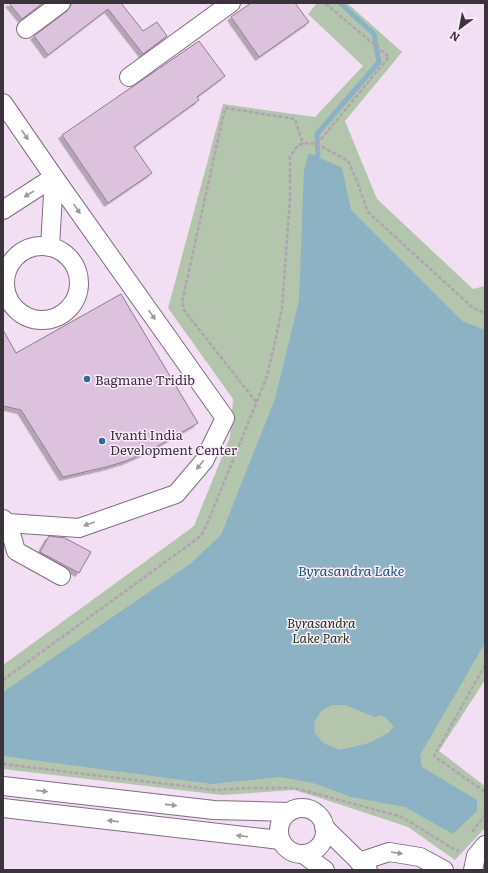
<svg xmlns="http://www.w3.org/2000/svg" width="488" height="873" viewBox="0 0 488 873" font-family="Literata,serif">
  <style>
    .green { fill: #b4c5ad }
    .water { fill: #8db2c3; fill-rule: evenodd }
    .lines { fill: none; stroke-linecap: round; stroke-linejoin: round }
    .stream { stroke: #8db2c3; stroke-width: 5 }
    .building { fill: #dcc2dd; stroke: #8f7d90; filter: url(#shadow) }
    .minor-casing { stroke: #7f6e80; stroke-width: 20 }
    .path { stroke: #b2a3b3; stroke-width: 2.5; stroke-dasharray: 4 2; stroke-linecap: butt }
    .minor { stroke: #fff; stroke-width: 18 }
    .oneway { fill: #9c999d }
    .poi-dot { fill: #2d69a0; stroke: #feedfe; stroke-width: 1.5 }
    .labels { text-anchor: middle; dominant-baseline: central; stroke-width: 3; stroke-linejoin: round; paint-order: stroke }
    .poi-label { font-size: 13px; fill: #3a333b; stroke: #feedfe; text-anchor: start }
    .park-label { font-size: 13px; font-style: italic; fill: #1a360a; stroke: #feedfe }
    .water-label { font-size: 14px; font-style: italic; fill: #125972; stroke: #feedfe }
  </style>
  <defs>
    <filter id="shadow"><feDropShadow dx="-3.5" dy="3.5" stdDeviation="0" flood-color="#0004"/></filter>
  </defs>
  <rect width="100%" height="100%" fill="#f3dff3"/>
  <path class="green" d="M317 3H347L402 52 345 121 377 199 473 289 485 286V680L439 751 485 786V828L455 860 408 827 317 797 294 790 222 795 3 769V665L194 526 230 437 233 399 168 308 223 104 315 117 363 66 308 14Z"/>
  <path class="water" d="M309 153 342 168 351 210 462 321 485 330V643L420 755 422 767 477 800V811L453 834 405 807 351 797 313 783 280 777 212 784 3 756V692L190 564 221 535 275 399 299 300 304 169ZM332 705H345L375 717 380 715 386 718 394 727 388 733 369 743 340 750 323 743 315 733 314 723 321 711Z"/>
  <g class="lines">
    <path class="stream" d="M318 162 317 134 379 62 374 34 340 3"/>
  </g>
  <g class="building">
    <path d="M9 3H43L22 19Z"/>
    <path d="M72 3H121L143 31 157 22 167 36 143 54 108 9 48 55 34 36 67 11Z"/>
    <path d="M251 3H295L309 22 259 57 231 17Z"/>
    <path d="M199 41 225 76 197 97 199 100 134 147 152 173 108 203 62 135Z"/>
    <path d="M121 294 198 423 151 450 126 461 106 467 63 477 21 410 3 406V330L16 353Z"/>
    <path d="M49 536 65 538 91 552 79 573 40 552Z"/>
  </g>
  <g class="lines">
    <defs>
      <g id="minor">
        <path d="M26 29 61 3"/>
        <path d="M129 77 231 3"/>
        <path d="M3 103 54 177 225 418 204 461 176 494 79 528 8 523 3 519"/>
        <path d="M3 210 54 177"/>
        <circle cx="42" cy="283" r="37"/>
        <path d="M50 247 54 177"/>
        <path d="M8 523 16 551 61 576"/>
        <path d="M3 786 214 810 289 812"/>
        <path d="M3 808 280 840"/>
        <circle cx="302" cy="831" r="23"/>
        <path d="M324 827 368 870"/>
        <path d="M303 854 325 870"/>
        <path d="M359 862 389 852 420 857 444 870"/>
        <path d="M473 870 476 856 485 845"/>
      </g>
    </defs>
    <use href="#minor" class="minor-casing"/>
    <g class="path">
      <path d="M317 144 389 57 325 3"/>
      <path d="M256 402 184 310 182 302 225 108 295 119 303 144"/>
      <path d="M485 665 434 756 485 792"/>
      <path d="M3 680 201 536 207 524 266 379 274 347 282 308 290 198V157L298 145 307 143 317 144 348 161 356 179 368 212 473 308 485 313"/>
      <path d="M3 764 216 790 248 788H294L314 793 402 817 457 851 459 849"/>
      <path d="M472 832 485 815"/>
    </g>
    <use href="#minor" class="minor"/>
  </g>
  <defs><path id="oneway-solid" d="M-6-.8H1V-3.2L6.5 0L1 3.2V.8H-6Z"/></defs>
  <g class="oneway">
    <use href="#oneway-solid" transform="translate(25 135) rotate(56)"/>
    <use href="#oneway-solid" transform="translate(29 194) rotate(148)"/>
    <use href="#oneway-solid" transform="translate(77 209) rotate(55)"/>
    <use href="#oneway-solid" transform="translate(152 315) rotate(55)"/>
    <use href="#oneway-solid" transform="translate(200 465) rotate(128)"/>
    <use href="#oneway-solid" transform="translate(89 524) rotate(161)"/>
    <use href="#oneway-solid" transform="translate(42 791) rotate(6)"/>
    <use href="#oneway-solid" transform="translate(171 805) rotate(6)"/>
    <use href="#oneway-solid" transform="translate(113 821) rotate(-173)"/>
    <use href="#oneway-solid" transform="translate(242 836) rotate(-173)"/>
    <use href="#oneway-solid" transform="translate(397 853) rotate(9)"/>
  </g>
  <g class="poi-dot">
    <circle cx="87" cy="379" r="4"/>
    <circle cx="102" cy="441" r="4"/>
  </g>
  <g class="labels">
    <g class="poi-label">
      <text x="95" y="379">Bagmane Tridib</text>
      <text x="110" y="434">Ivanti India<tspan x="110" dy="15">Development Center</tspan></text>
    </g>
    <g class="park-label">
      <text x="321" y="622">Byrasandra<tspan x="321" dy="15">Lake Park</tspan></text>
    </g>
    <g class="water-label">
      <text x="351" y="570">Byrasandra Lake</text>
    </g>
  </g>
  <rect width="488" height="873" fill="none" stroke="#3a333b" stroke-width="8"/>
  <g transform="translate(460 28) rotate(212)" stroke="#feedfe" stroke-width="3" paint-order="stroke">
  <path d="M0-3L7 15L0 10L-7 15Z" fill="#3a333b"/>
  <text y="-6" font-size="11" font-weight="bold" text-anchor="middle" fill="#3a333b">N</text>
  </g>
</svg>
